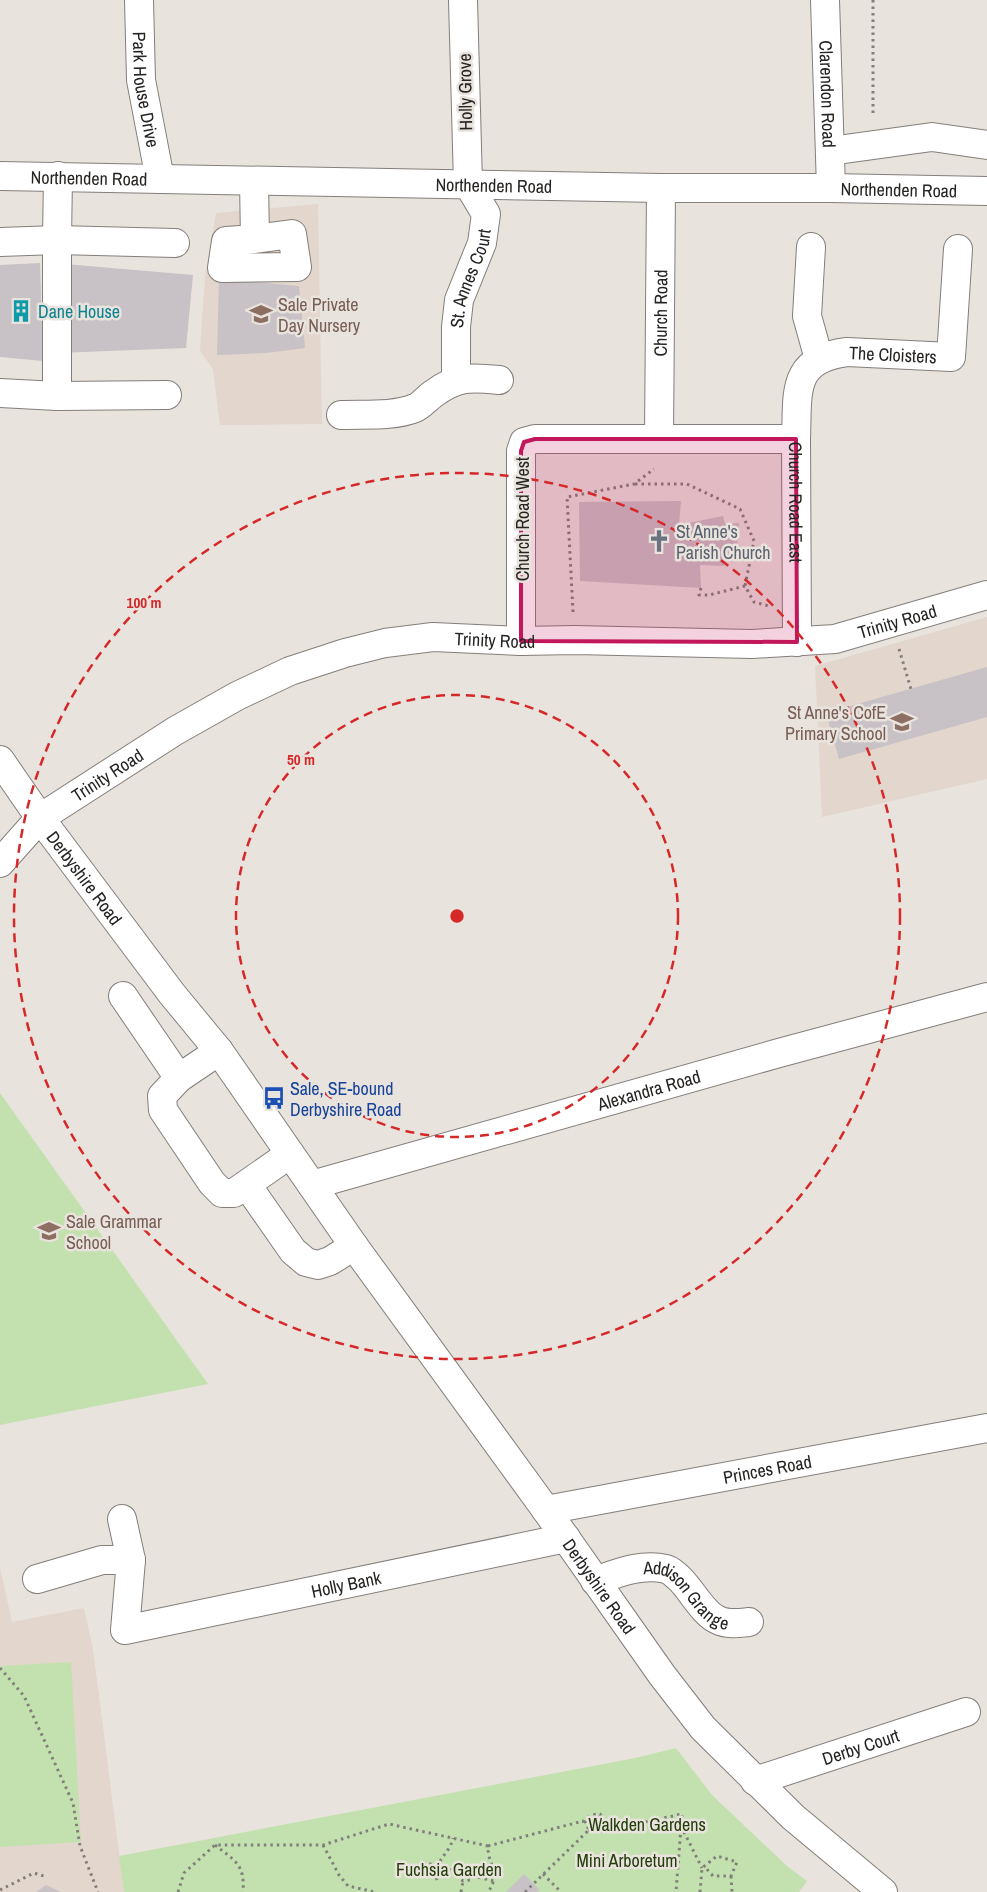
<svg xmlns="http://www.w3.org/2000/svg" width="987" height="1892" viewBox="0 0 987 1892" font-family="'Archivo Narrow',sans-serif">
  <style>
    .built { fill: #e3d6cd }
    .green { fill: #c3e1ae }
    .building { fill: #c8c1c5 }
    .lines { fill: none; stroke-linecap: round; stroke-linejoin: round }
    .minor-casing { stroke: #847e7a; stroke-width: 30 }
    .major-casing { stroke: #847e7a; stroke-width: 30 }
    .path { stroke: #837f7c; stroke-width: 3; stroke-dasharray: 2.5 4; stroke-linecap: butt }
    .minor { stroke: #fff; stroke-width: 28 }
    .major { stroke: #fff; stroke-width: 28 }
    .marked { fill: #c2185b; fill-opacity: 0.2; stroke: #c2185b; stroke-width: 4; stroke-linejoin: round }
    .ring { fill: none; stroke: #d62828; stroke-width: 2.5; stroke-dasharray: 9 6 }
    .labels { text-anchor: middle; dominant-baseline: central; stroke-width: 5; stroke-linejoin: round; paint-order: stroke }
    .street-label { font-size: 18px; fill: #262422; stroke: #e9e3de }
    .education-label { font-size: 18px; fill: #785e54; stroke: #e9e3de; text-anchor: start }
    .culture-label { font-size: 18px; fill: #0d838f; stroke: #e9e3de; text-anchor: start }
    .worship-label { font-size: 18px; fill: #5b616d; stroke: #e9e3de; text-anchor: start }
    .transit-label { font-size: 18px; fill: #164399; stroke: #e9e3de; text-anchor: start }
    .park-label { font-size: 18px; fill: #233e08; stroke: #e9e3de }
    .centre { fill: #d62828; stroke: #e9e3de; stroke-width: 2.5 }
    .ring-label { font-size: 15px; text-anchor: middle; font-weight: bold; fill: #d62828; stroke: #e9e3de; stroke-width: 5; stroke-linejoin: round; paint-order: stroke }
  </style>
  <rect width="100%" height="100%" fill="#e9e3de"/>
  <g class="built">
    <path d="M318 204 322 424 220 425 213 369 200 351 205 277 216 213Z"/>
    <path d="M987 617V779L822 817 815 666Z"/>
    <path d="M0 1568 12 1622 84 1608 93 1649 124 1892H0Z"/>
  </g>
  <g class="green">
    <path d="M0 1093 198 1370 208 1384 0 1425Z"/>
    <path d="M71 1662 81 1842 0 1847V1666Z"/>
    <path d="M676 1748 712 1795 788 1867 807 1881 799 1892H124L119 1856 635 1758Z"/>
  </g>
  <g class="building">
    <path d="M40 263 43 361 0 357V265Z"/>
    <path d="M65 264 193 275 186 348 57 353Z"/>
    <path d="M219 279 299 286 305 348 266 353 217 355Z"/>
    <path d="M681 501 679 525 723 516 725 524 739 523 736 558 724 557V566L700 565 701 588 580 581 579 502Z"/>
    <path d="M987 667V717L839 759 826 713Z"/>
    <path d="M524 1874 540 1890 537 1892H506Z"/>
    <path d="M46 1885 61 1892H36Z"/>
  </g>
  <g class="lines">
    <defs>
      <g id="minor">
        <path id="s1" d="M139 0 141 80 160 179"/>
        <path id="s2" d="M825 0 831 188"/>
        <path d="M830 151 932 137 987 145"/>
        <path d="M254 181 255 239 226 241 222 268 297 267 292 234 255 239"/>
        <path d="M0 242 57 240 175 243"/>
        <path d="M811 247 807 316 819 359"/>
        <path id="s3" d="M456 380V327L459 300 482 243 486 214 468 184 463 0"/>
        <path d="M0 393 57 396 167 395"/>
        <path d="M57 396V240L58 176"/>
        <path d="M341 415C364 414 393 417 415 408 421 406 427 398 433 394 457 376 470 377 499 380"/>
        <path id="s4" d="M659 439 661 188"/>
        <path id="s5" d="M796 439C798 394 790 359 847 352L951 357 958 249"/>
        <path id="s6" d="M521 641V451L524 442 535 439H796L797 642"/>
        <path id="s7" d="M0 760 40 818 172 994 219 1051 354 1246 546 1510 662 1675 703 1728 793 1817 883 1892"/>
        <path id="s8" d="M0 863 40 818 175 731 237 696 290 671 345 653 385 643 433 637 521 641 575 640 752 644 835 639 987 595"/>
        <path d="M123 996 179 1078"/>
        <path d="M219 1051 179 1078 162 1096 163 1110 212 1183 222 1193H234L290 1154"/>
        <path d="M247 1185 293 1251 306 1262 318 1265 330 1261 354 1246"/>
        <path id="s9" d="M312 1185 779 1053 987 997"/>
        <path id="s10" d="M546 1510 987 1428"/>
        <path id="s11" d="M122 1519 131 1560 125 1630 566 1538"/>
        <path d="M37 1579 102 1560H131"/>
        <path id="s12" d="M595 1581C618 1573 642 1563 666 1569 671 1570 675 1575 679 1578 691 1589 703 1614 718 1620 728 1625 739 1623 749 1622"/>
        <path id="s13" d="M755 1781 966 1712"/>
      </g>
      <g id="major">
        <path id="s14" d="M0 176 661 188H831L987 191"/>
      </g>
    </defs>
    <use href="#minor" class="minor-casing"/>
    <use href="#major" class="major-casing"/>
    <g class="path">
      <path d="M873 0V117"/>
      <path d="M635 484H687L740 509 754 541 745 586"/>
      <path d="M701 588 699 595H709L745 586 754 602 769 606"/>
      <path d="M573 612 567 497 634 484 654 469"/>
      <path d="M899 649 911 689"/>
      <path d="M0 1668 24 1696 73 1803 80 1846 98 1892"/>
      <path d="M681 1826 702 1868"/>
      <path d="M588 1830 599 1832 682 1814 676 1892"/>
      <path d="M215 1845C235 1861 245 1864 243 1892"/>
      <path d="M323 1845 339 1875 348 1886 375 1892"/>
      <path d="M488 1846 583 1821 584 1823"/>
      <path d="M423 1862 458 1872 459 1878 463 1881 470 1880 473 1876 494 1881"/>
      <path d="M458 1872 461 1868 468 1866 473 1871V1875"/>
      <path d="M543 1874 561 1892"/>
      <path d="M731 1876 732 1892"/>
      <path d="M437 1880C432 1862 450 1854 453 1838"/>
      <path d="M0 1890 34 1873 47 1877"/>
      <path d="M178 1892 184 1873 215 1845H323L389 1824 488 1846C487 1864 502 1873 488 1892"/>
      <path d="M461 1892 463 1881"/>
      <path d="M525 1892 593 1826H590L591 1819 594 1818 599 1819 600 1823 597 1828 601 1826 602 1821 596 1816 589 1819 588 1828 585 1821C589 1815 593 1814 600 1814L605 1822 604 1826 598 1830 594 1827 598 1822 594 1820 591 1821 592 1825 595 1823H593"/>
      <path d="M700 1892 702 1868 717 1856 737 1862 731 1876H713L704 1866"/>
    </g>
    <use href="#minor" class="minor"/>
    <use href="#major" class="major"/>
  </g>
  <path class="marked" d="M535 439H796L797 642 521 641V451L524 442Z"/>
  <g class="ring">
    <circle cx="457" cy="916" r="221"/>
    <circle cx="457" cy="916" r="443"/>
  </g>
  <defs>
    <symbol id="building-bare" viewBox="-9 -9 18 18"><path d="M-4-6H4V6H1V3H-1V6H-4ZM-2.5-4.3h1.7v1.8h-1.7ZM.8-4.3h1.7v1.8H.8ZM-2.5-1h1.7V.8h-1.7ZM.8-1h1.7V.8H.8Z" fill="#0f9aa8" stroke="#e9e3de" stroke-width="2.5" paint-order="stroke"/></symbol>
    <symbol id="school-bare" viewBox="-9 -9 18 18"><path d="M0-5L7-2L0 1L-7-2ZM-4 1L0 2.5L4 1V4Q0 6-4 4Z" fill="#8d6e63" stroke="#e9e3de" stroke-width="2.5" paint-order="stroke"/></symbol>
    <symbol id="church-bare" viewBox="-9 -9 18 18"><path d="M-1.2-6h2.4v3.5h3.3v2.4h-3.3V6h-2.4V-.1h-3.3v-2.4h3.3Z" fill="#6b7280" stroke="#e9e3de" stroke-width="2.5" paint-order="stroke"/></symbol>
    <symbol id="bus-bare" viewBox="-9 -9 18 18"><path d="M-5-6H5V4H4V6H2V4H-2V6H-4V4H-5ZM-3.5-4V0h7V-4ZM-3.5 1.2v1.5H-2V1.2ZM2 1.2v1.5H3.5V1.2Z" fill="#1a4fb4" stroke="#e9e3de" stroke-width="2.5" paint-order="stroke"/></symbol>
  </defs>
  <g fill-rule="evenodd">
    <use href="#building-bare" x="5" y="295" width="32" height="32"/>
    <use href="#school-bare" x="245" y="298" width="32" height="32"/>
    <use href="#church-bare" x="643" y="525" width="32" height="32"/>
    <use href="#school-bare" x="886" y="706" width="32" height="32"/>
    <use href="#bus-bare" x="258" y="1082" width="32" height="32"/>
    <use href="#school-bare" x="33" y="1215" width="32" height="32"/>
  </g>
  <g class="labels">
    <g class="street-label">
      <text stroke="none"><textPath href="#s1" startOffset="90">Park House Drive</textPath></text>
      <text transform="translate(465 92) rotate(-91)">Holly Grove</text>
      <text stroke="none"><textPath href="#s2" startOffset="94">Clarendon Road</textPath></text>
      <text stroke="none"><textPath href="#s14" startOffset="89">Northenden Road</textPath></text>
      <text stroke="none"><textPath href="#s14" startOffset="494">Northenden Road</textPath></text>
      <text stroke="none"><textPath href="#s14" startOffset="899">Northenden Road</textPath></text>
      <text stroke="none"><textPath href="#s3" startOffset="104">St. Annes Court</textPath></text>
      <text stroke="none"><textPath href="#s4" startOffset="126">Church Road</textPath></text>
      <text stroke="none"><textPath href="#s5" startOffset="162">The Cloisters</textPath></text>
      <text stroke="none"><textPath href="#s6" startOffset="535">Church Road East</textPath></text>
      <text transform="translate(522 519) rotate(-90)">Church Road West</text>
      <text stroke="none"><textPath href="#s8" startOffset="965">Trinity Road</textPath></text>
      <text stroke="none"><textPath href="#s8" startOffset="560">Trinity Road</textPath></text>
      <text stroke="none"><textPath href="#s8" startOffset="140">Trinity Road</textPath></text>
      <text stroke="none"><textPath href="#s7" startOffset="145">Derbyshire Road</textPath></text>
      <text stroke="none"><textPath href="#s9" startOffset="350">Alexandra Road</textPath></text>
      <text stroke="none"><textPath href="#s10" startOffset="225">Princes Road</textPath></text>
      <text stroke="none"><textPath href="#s11" startOffset="338">Holly Bank</textPath></text>
      <text stroke="none"><textPath href="#s7" startOffset="1021">Derbyshire Road</textPath></text>
      <text stroke="none"><textPath href="#s12" startOffset="104">Addison Grange</textPath></text>
      <text stroke="none"><textPath href="#s13" startOffset="111">Derby Court</textPath></text>
    </g>
    <g class="education-label">
      <text x="278" y="304">Sale Private<tspan x="278" dy="21">Day Nursery</tspan></text>
      <text x="886" y="712" text-anchor="end">St Anne's CofE<tspan x="886" dy="21">Primary School</tspan></text>
      <text x="66" y="1221">Sale Grammar<tspan x="66" dy="21">School</tspan></text>
    </g>
    <g class="culture-label">
      <text x="38" y="311">Dane House</text>
    </g>
    <g class="worship-label">
      <text x="676" y="531">St Anne's<tspan x="676" dy="21">Parish Church</tspan></text>
    </g>
    <g class="transit-label">
      <text x="290" y="1088">Sale, SE-bound<tspan x="290" dy="21">Derbyshire Road</tspan></text>
    </g>
    <g class="park-label">
      <text x="647" y="1824">Walkden Gardens</text>
      <text x="627" y="1860">Mini Arboretum</text>
      <text x="449" y="1869">Fuchsia Garden</text>
    </g>
  </g>
  <circle cx="457" cy="916" r="8" class="centre"/>
  <g class="ring-label">
    <text x="144" y="608">100 m</text>
    <text x="301" y="765">50 m</text>
  </g>
</svg>
